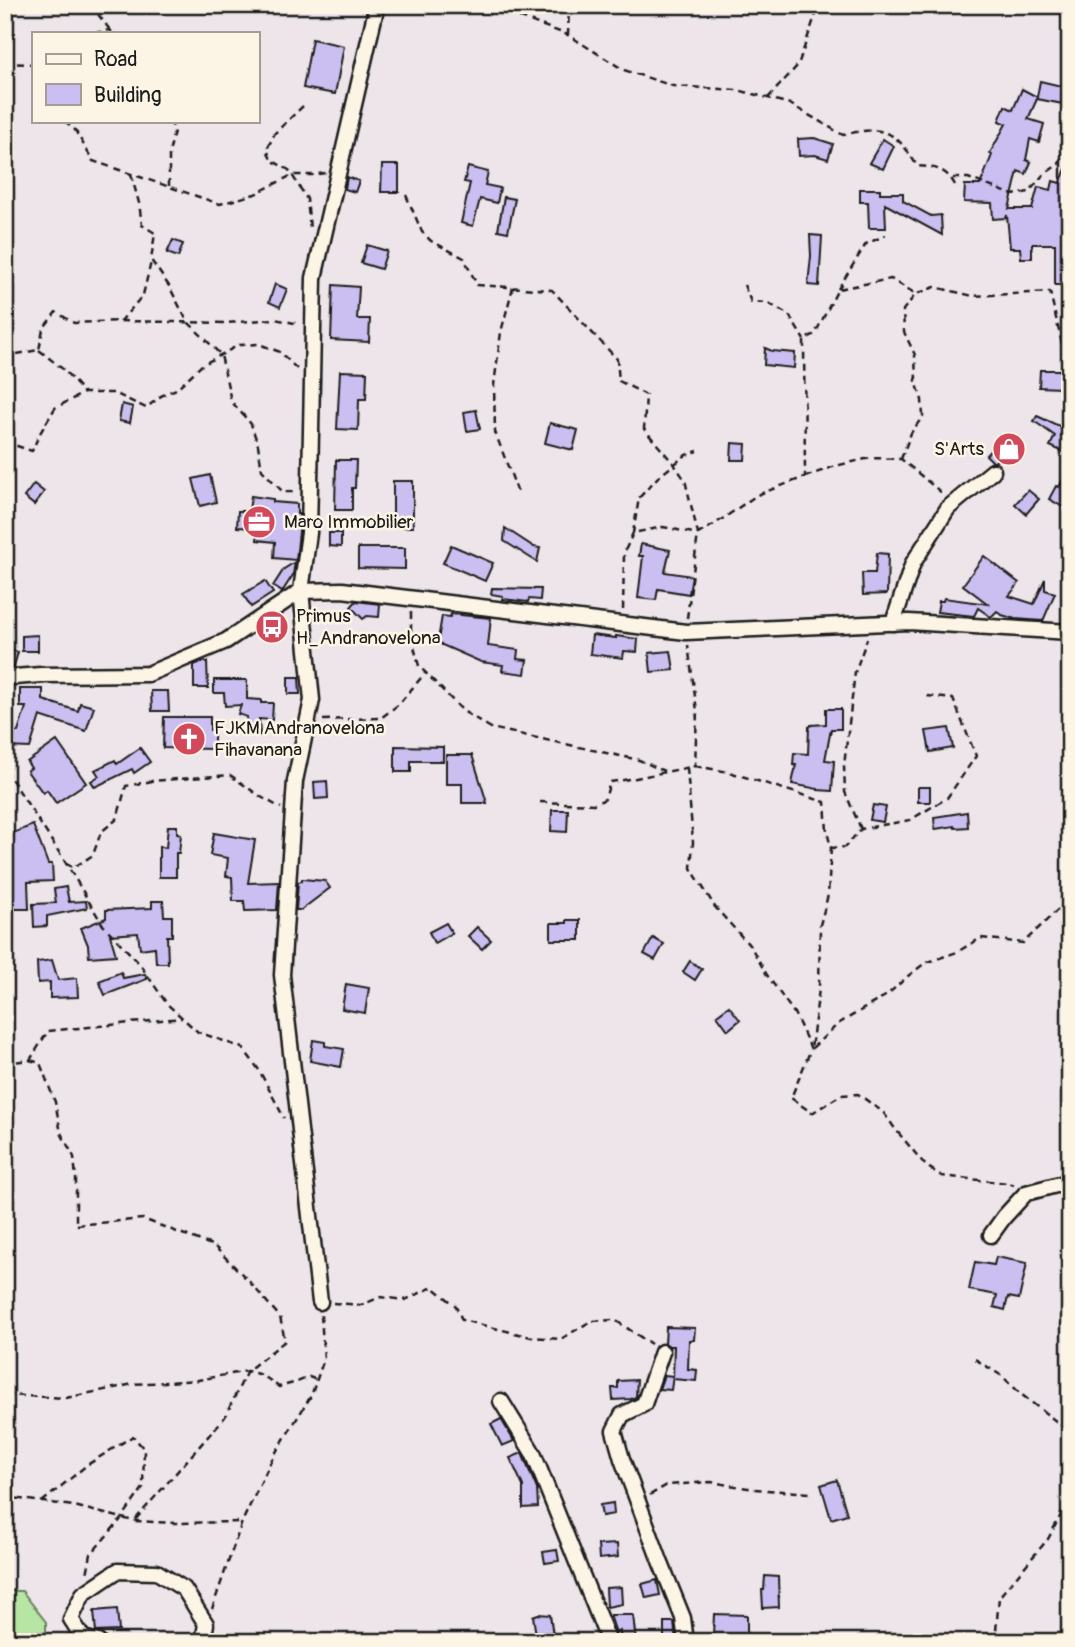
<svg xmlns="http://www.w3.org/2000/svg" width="1075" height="1647" viewBox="0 0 1075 1647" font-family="Pangolin,sans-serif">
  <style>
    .green { fill: #b7e6a4; stroke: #6a8160; stroke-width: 2 }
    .building { fill: #cbbff1; stroke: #1c1c1c; stroke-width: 2 }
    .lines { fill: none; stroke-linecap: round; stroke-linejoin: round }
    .minor-casing { stroke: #1c1c1c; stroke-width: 19 }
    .path { stroke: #1c1c1c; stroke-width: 2.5; stroke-dasharray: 7 5; stroke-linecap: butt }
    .minor { stroke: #fcf5e5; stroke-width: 14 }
    .labels { text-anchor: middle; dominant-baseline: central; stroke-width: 5; stroke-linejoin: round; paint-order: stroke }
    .poi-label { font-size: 19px; fill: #1c1c1c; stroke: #fcf5e5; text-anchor: start }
  </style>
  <rect width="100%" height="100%" fill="#ede5e9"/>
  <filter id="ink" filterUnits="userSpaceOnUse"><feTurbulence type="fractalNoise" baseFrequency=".0143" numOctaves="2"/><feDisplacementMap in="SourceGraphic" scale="14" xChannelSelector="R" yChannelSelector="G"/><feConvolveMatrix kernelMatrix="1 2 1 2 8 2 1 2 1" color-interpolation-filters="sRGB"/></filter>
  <g filter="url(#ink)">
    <path class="green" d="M5 1591H22L46 1622V1642H5Z"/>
    <g class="building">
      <path d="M312 39 344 46 335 94 303 88Z"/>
      <path d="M1040 81 1070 88 1068 105 1037 99 1028 119 1044 124 1039 142 1030 139 1026 160 1031 162 1026 174 1018 171 1009 209H1032L1038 187 1051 190 1053 181 1060 183 1070 160V243H1068V285H1055V244H1032V258H1021L1020 248H1010L1007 215 1006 218 993 219 992 203 964 202 965 185H980L992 155 990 153 1006 124 999 121 1005 106 1013 110 1022 89 1037 97Z"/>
      <path d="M814 138 833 144 828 159 815 155 799 156 798 139Z"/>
      <path d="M883 139 894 146 883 169 869 163Z"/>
      <path d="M382 165H399V192H381Z"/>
      <path d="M468 167 488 172 485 185 500 188 497 203 480 199 473 226 461 223 470 183 464 182Z"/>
      <path d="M347 177 359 181 355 192 345 189Z"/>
      <path d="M860 189H880V193H903V201L931 216 941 215 942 235 885 204 886 228H869L868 202H860Z"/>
      <path d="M504 197 515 199 508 232 498 230Z"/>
      <path d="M810 235 822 236 819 286 808 285 811 256Z"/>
      <path d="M173 240 183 244 178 257 167 253Z"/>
      <path d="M367 245 387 251 381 269 361 263Z"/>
      <path d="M275 284 287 289 280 307 269 302Z"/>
      <path d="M333 285 359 287 357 319H370L369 342 331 340Z"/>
      <path d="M765 348 772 351 795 353 794 368 764 365Z"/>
      <path d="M1040 370H1060V388L1039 387Z"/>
      <path d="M340 371 367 372 366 399H359L358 430 337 429Z"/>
      <path d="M122 404 133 407 130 423 119 421Z"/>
      <path d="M476 410 480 429 467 431 464 412Z"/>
      <path d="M1037 416 1070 431V455L1050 446 1055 436 1034 421Z"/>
      <path d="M550 423 578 430 573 450 545 443Z"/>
      <path d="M732 443 746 444 745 460H731Z"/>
      <path d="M997 443 1005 451 995 462H993L986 455Z"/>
      <path d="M336 460H356L355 488H352V510H335Z"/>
      <path d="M1070 468V511L1049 499 1056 486 1059 487Z"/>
      <path d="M210 475 216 502 200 506 193 479Z"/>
      <rect x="393" y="481" width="20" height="46"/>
      <path d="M34 484 44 492 34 505 24 497Z"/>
      <path d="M1028 490 1039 499 1026 514 1015 504Z"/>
      <path d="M251 496 273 499V502L297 504V514H299V532L296 560 274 558 275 542 257 540 258 528 237 527 238 511H249Z"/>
      <path d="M505 528 534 547 540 548 537 562 504 541Z"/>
      <path d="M329 533H341V547L329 546Z"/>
      <path d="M641 544 670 550 665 572 692 576 689 594 658 589 656 600 638 598 643 556H639Z"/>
      <path d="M451 545 493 563 485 581 443 563Z"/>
      <path d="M358 548H405V569L358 568Z"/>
      <path d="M877 553 888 554 887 594 863 595 862 573H875Z"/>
      <path d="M984 556 1019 583 1009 596 1034 604 1045 579V590L1055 593 1043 621 1015 619 1002 615 997 611 991 617 978 608 974 616 937 612 939 601H943L944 598 988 604 963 585Z"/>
      <path d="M295 562 293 575 282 592 273 586 284 569Z"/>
      <path d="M265 581 273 593 251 607 243 594Z"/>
      <path d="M492 588 541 589 540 600 529 599 528 602 503 599V596L491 594Z"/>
      <path d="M356 601 380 604 379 617 367 616 363 619 351 607Z"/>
      <path d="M451 614 491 618 488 646 518 650 517 659 527 660 525 674 502 671 503 665 481 662 442 645 438 640 442 616 450 617Z"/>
      <path d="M38 635V651H22V636Z"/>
      <path d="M592 635 616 638V636L638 639 637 652 624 651 623 658 590 654Z"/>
      <path d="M7 649 18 652 14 666 5 662Z"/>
      <path d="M671 651 674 670 651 672 649 653Z"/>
      <path d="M201 662H207L208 688H194V665Z"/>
      <path d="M288 677H299L300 694H288Z"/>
      <path d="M214 680H247V699L261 700V703H273L272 720 259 719 260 735H248L247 717 238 714 241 705 225 706 224 693H214Z"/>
      <path d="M20 689H43V700L78 711 80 703 94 707 86 731 40 716 30 748 5 747 6 731 18 732 26 707H20Z"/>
      <path d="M151 691H168L169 711H152Z"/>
      <path d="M826 709H841V729H831L825 760 834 761 832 791 818 790V789L792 784 796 765H793L794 753 808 754 809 727H810L811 725 826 724Z"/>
      <path d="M164 717H210V730H214V749L163 748Z"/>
      <path d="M949 728 953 748 930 752 926 731Z"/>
      <path d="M57 741 86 783 56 803 47 790 43 793 27 771 31 768 27 762Z"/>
      <path d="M395 746 443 747V761H411V772H395Z"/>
      <path d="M140 748 150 762 134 773 132 769 95 787 91 781 99 776 95 770 115 760 117 764Z"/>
      <path d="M446 755H472L487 803H462V784H446Z"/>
      <path d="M327 781 328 798 315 799 314 782Z"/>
      <rect x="918" y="787" width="12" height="15"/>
      <path d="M873 805 886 807 883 822 870 820Z"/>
      <path d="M552 810H568L567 832 551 831Z"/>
      <path d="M967 812 968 827 955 828 954 826 935 829 934 817Z"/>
      <path d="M33 825 48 864H52L53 881 28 882 29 909H5V833H13Z"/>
      <path d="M168 826H177V833L181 834 179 853H176V877H159V846L166 848Z"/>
      <path d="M214 833 255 840 248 883 279 882 277 910 245 911 244 901H233L232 877 226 876 228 858 210 855Z"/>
      <path d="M302 879 325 881 330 888 301 910H296L298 882 302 881Z"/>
      <path d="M66 887 69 902 86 901 87 908 47 916V926L34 927 33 904 56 903 54 889Z"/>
      <path d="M152 901H163L164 916H172V936H167L168 963H156L155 947 140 949 138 933 110 935 116 955 89 957 88 945 81 928 106 918V910L152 908Z"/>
      <path d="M567 920H580V940H551V923H567Z"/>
      <path d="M446 923 452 933 434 943 429 932Z"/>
      <path d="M477 927 491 940 482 949 468 936Z"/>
      <path d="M653 938 664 944 655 960 644 954Z"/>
      <path d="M52 960 58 980 77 978 78 997 50 998V982L38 983 37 962Z"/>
      <path d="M690 961 702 969 695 980 683 972Z"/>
      <path d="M121 972 123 978 145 974 147 979 105 995 99 981Z"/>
      <path d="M346 984 369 988 365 1013 342 1009Z"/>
      <path d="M729 1006 740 1020 728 1030 717 1015Z"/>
      <path d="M313 1040 325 1042V1046L344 1049 341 1067 310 1061Z"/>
      <path d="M996 1257 1027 1263 1019 1299 1008 1297 1005 1310 994 1307 997 1295 969 1290 975 1262 994 1265Z"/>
      <path d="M666 1327 695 1328 694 1340H689L688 1369 697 1370 696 1381 673 1379 674 1346H669L665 1343Z"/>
      <path d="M664 1375 673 1376 671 1390 659 1389Z"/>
      <path d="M637 1380 636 1397 631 1399 613 1400 612 1388H618V1381Z"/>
      <path d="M501 1419 514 1441 502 1446 491 1424Z"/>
      <path d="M522 1453 537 1489 538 1507 523 1508V1486L510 1458Z"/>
      <path d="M837 1480 847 1514 831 1519 821 1485Z"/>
      <path d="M613 1503 614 1514 602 1516 600 1505Z"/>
      <path d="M617 1544 618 1557 599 1559 598 1545Z"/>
      <path d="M557 1550 559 1561 545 1563 543 1552Z"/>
      <path d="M765 1576 778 1577 779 1607 763 1608 762 1590H764Z"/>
      <path d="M657 1580 660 1595 646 1598 642 1584Z"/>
      <path d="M621 1587 622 1604 607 1607 606 1588Z"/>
      <path d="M117 1609 119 1631 96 1632 94 1611Z"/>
      <path d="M538 1614 550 1615 554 1642H537L533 1616Z"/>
      <path d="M714 1614 747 1615V1637L713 1636Z"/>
      <path d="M610 1615H633L636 1642H621L620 1631 616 1633Z"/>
      <path d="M664 1622H674L676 1642H664Z"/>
    </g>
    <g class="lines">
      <defs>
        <g id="minor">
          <path d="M893 623 913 563 948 508 993 471"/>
          <path d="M5 672 14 677 41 675 148 674 226 641 301 591 342 590 686 632 909 622 1070 632"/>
          <path d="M991 1235 1004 1217 1026 1193 1060 1184 1070 1186"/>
          <path d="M320 1302 282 975 295 781 312 700 301 591 309 533 314 278 377 5"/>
          <path d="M662 1352 644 1404 622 1415 614 1431 622 1459 660 1561 683 1618 686 1642"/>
          <path d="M501 1401 533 1453 609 1642"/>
          <path d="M98 1642 83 1638 71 1619 83 1594 117 1571 157 1572 184 1589 206 1624 203 1642"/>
        </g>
      </defs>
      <use href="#minor" class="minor-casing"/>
      <g class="path">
        <path d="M91 5 110 30"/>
        <path d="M439 5 461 12H472L491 7 568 35"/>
        <path d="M569 5 568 35 624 70 673 86 738 90 790 104 843 135C883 125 896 130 917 166 934 167 946 168 955 185"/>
        <path d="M94 33 110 30 113 33"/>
        <path d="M5 63 33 64"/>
        <path d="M768 98 798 65 819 5"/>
        <path d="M303 106 275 133 267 149 271 160 289 170 307 199 310 229"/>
        <path d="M65 121 75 130 93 161 220 204 255 194 292 175H312L326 173"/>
        <path d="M131 174 139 203 142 225 155 233 151 260 169 286 187 321 221 355 231 401 251 424 258 445 262 470 283 492H295"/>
        <path d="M953 178H968L1013 195 1029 192 1043 175 1059 164 1070 132"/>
        <path d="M169 186V154L174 131 171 121"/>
        <path d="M406 195 422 232 431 241 464 258 477 285 552 290 617 359 619 381 646 395 644 429 674 464 685 480 698 534 663 527 633 533 624 553 623 612"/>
        <path d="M744 285 751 302 768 303 789 315 804 340"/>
        <path d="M513 287 501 332 494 385 495 432 518 493"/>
        <path d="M838 289 866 244 886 235"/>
        <path d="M121 321 226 323 275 319 299 324"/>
        <path d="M39 350 64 370 84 393"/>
        <path d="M5 354H17L39 350 43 329 56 312 74 323 121 321 143 295 151 262"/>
        <path d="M5 442 32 451 39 435 55 408 84 393H114L146 408 161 396 176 389 202 365 239 345 259 344 280 352 297 369"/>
        <path d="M901 459 911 433 923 416 922 400 916 381 915 355 904 332 903 310 916 294"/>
        <path d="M805 477 835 466 870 458 901 459 943 494"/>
        <path d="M633 533 639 498 657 478 686 455 698 451"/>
        <path d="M411 612V635L419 666 463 711 491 728 639 760 664 771"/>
        <path d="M687 618 698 534 715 524 757 495 805 477 804 340 815 334 838 289 891 279 916 294 935 287 973 296 1050 292 1068 370 1070 371"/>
        <path d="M323 720 381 718 399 704 426 672"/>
        <path d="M695 766 729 772 825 802 827 831 831 848 845 847 861 829 910 820 947 798 976 756 953 699 927 696"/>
        <path d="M687 768 693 842 691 868 715 907 751 947 767 975 794 1013 811 1049 791 1098 812 1113 841 1095 858 1094 883 1112 896 1130 926 1166 942 1176 1009 1183 1014 1185"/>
        <path d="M5 769 64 860 103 925 139 963 167 1004 198 1032 243 1048 259 1070 284 1118"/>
        <path d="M540 802 594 804 605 799 610 782 636 778 695 766 697 711 688 645"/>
        <path d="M861 829 845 792 844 766 855 672 867 639"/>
        <path d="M831 848 828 895 820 925 819 989 811 1049 838 1024 887 995 908 976 925 963 957 952 981 938 1023 943 1070 898"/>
        <path d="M66 863 73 868 93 855 101 832 117 819 126 786 152 781 230 775 261 797 281 808"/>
        <path d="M30 1060 40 1063 55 1102 61 1133 74 1157 76 1178V1225L143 1219 214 1246 247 1279 280 1317 285 1341 247 1371 225 1417 134 1521"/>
        <path d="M5 1063 30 1060 48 1031 182 1018"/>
        <path d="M333 1303 361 1305 381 1297 405 1300 433 1287 456 1306 462 1320 531 1337 561 1339 591 1321 615 1320 651 1344"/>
        <path d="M975 1359 1002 1376 1022 1395 1070 1432"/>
        <path d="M5 1395 66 1398 133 1384 198 1380 247 1371 262 1375 279 1387 297 1382 309 1377 317 1380"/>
        <path d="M650 1495 667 1485 711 1482 754 1489 810 1493"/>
        <path d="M5 1497 74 1506 134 1521 175 1523 242 1522"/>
        <path d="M42 1502 87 1465 133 1436 144 1449 143 1488 122 1518 91 1554 87 1574"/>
        <path d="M212 1609 242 1522 273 1457 311 1396 324 1359 321 1315"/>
        <path d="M995 1642 999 1597 1048 1539 1070 1498"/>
      </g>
      <use href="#minor" class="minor"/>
    </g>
  </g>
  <defs>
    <symbol id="shop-disc" viewBox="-11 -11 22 22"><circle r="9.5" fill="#d1495b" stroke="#fcf5e5"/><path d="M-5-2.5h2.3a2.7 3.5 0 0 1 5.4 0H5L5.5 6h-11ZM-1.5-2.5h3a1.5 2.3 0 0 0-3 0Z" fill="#fff"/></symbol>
    <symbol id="office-disc" viewBox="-11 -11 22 22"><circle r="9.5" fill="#d1495b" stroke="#fcf5e5"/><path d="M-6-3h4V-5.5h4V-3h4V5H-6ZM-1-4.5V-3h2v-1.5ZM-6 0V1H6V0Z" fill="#fff"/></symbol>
    <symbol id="bus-disc" viewBox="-11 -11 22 22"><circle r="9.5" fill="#d1495b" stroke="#fcf5e5"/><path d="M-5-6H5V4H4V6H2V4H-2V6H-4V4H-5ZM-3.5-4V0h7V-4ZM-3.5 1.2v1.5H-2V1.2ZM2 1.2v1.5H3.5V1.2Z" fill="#fff"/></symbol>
    <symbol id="church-disc" viewBox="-11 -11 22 22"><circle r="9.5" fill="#d1495b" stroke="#fcf5e5"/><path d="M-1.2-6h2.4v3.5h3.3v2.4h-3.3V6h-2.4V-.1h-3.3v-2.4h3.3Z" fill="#fff"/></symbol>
  </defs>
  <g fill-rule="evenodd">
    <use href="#shop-disc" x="990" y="430" width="38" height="38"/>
    <use href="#office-disc" x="240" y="503" width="38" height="38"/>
    <use href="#bus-disc" x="253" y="608" width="38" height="38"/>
    <use href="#church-disc" x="170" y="720" width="38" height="38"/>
  </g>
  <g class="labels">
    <g class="poi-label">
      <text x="984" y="449" text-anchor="end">S'Arts</text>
      <text x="284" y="522">Maro Immobilier</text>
      <text x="296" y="616">Primus<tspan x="296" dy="22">H_Andranovelona</tspan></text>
      <text x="214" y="728">FJKM Andranovelona<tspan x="214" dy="22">Fihavanana</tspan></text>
    </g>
  </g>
  <rect width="1075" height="1647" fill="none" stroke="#fcf5e5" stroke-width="28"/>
  <rect x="14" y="14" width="1047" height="1619" fill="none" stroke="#1c1c1c" stroke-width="2.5" filter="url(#ink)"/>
  <rect x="32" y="32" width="228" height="91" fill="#fcf5e5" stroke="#a29e95" stroke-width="2"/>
  <rect x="46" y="54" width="35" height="10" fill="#fcf5e5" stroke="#a29e95" stroke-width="2"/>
  <text x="94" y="66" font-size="21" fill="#1c1c1c">Road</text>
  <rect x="46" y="84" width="35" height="21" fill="#cbbff1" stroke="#a29e95" stroke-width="2"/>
  <text x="94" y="102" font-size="21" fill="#1c1c1c">Building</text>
</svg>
